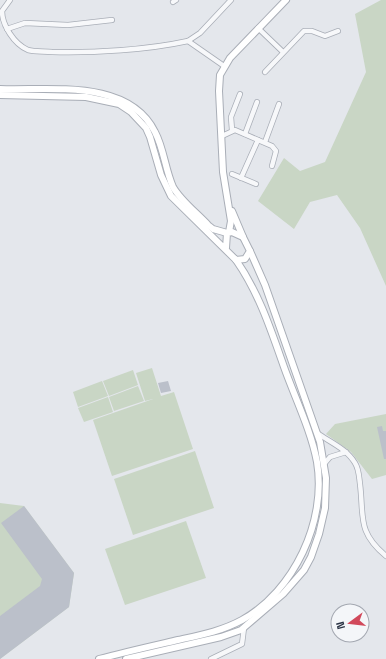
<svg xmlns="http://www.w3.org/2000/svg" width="386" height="659" viewBox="0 0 386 659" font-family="'Space Grotesk',sans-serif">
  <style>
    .green { fill: #c9d6c5 }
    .building { fill: #bbc0ca }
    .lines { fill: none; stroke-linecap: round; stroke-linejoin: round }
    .street-casing { stroke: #a9aeb7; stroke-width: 6 }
    .secondary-casing { stroke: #a9aeb7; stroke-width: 8 }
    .street { stroke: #f7f8fa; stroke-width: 4.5 }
    .secondary { stroke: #fff; stroke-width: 6 }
  </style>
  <rect width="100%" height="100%" fill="#e4e7ec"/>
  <g class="green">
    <path d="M381 0H386V286L360 228 337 195 310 202 294 229 258 201 284 158 300 171 325 162 366 72 355 14Z"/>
    <path d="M152 368 161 396 174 392 193 449 112 476 93 420 153 399 145 401 136 373Z"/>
    <path d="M133 370 138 385 109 396 103 381Z"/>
    <path d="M102 381 108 396 78 407 73 392Z"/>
    <path d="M138 386 144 401 114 411 109 397Z"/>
    <path d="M108 397 113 412 84 422 78 408Z"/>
    <path d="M386 414V475L372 479 351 452 326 434 335 424Z"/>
    <path d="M195 451 214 508 133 535 114 479Z"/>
    <path d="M0 503 24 506 74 573 69 607 0 659Z"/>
    <path d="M186 521 206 578 125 605 105 549Z"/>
  </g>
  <g class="building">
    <path d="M168 381 171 391 161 393 158 383Z"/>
    <path d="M382 426 383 431H386V459H384L377 427Z"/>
    <path d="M24 506 74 573 69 607 0 659V616L40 586 42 579 1 523Z"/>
  </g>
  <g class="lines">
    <defs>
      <g id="street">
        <path d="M10 0 2 11C2 25 14 44 28 50 35 52 44 51 52 52 94 53 147 50 188 41L224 66"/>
        <path d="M173 2 176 0"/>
        <path d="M258 28 283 52"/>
        <path d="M7 29 25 23 68 25 112 20"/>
        <path d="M188 41 200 33 231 0"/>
        <path d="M265 72 304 31H312L325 36 338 31"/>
        <path d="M232 130 231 117 240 94"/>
        <path d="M245 134 257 102"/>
        <path d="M222 136 235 130 272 146 276 151 272 166"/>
        <path d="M265 142 279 104"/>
        <path d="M232 174 256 184"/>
        <path d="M241 178 258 140"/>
        <path d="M317 433C330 442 347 449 355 463 359 469 359 477 360 484 364 517 357 532 386 556"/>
        <path d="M324 464 330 457 346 452"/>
        <path d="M211 659 242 644 244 628"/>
      </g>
      <g id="secondary">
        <path d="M0 89C50 91 128 78 155 132 164 149 165 169 173 187 181 201 197 213 208 225L213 229 227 233"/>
        <path d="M0 95 86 97 119 104 131 112 146 128 150 137 161 175 171 196 236 260 245 259 250 251 243 237 232 232 227 233 226 248"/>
        <path d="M232 211 243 237"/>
        <path d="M229 232 231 221 223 172 219 91 220 75 230 58 286 0"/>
        <path d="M99 659C125 652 152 646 178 640 201 635 222 631 242 620 294 591 327 521 317 462 311 430 295 398 284 367 271 330 259 293 236 260"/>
        <path d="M126 659 221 637 241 630 283 594 304 570 311 557 319 534 325 508 326 478 320 442 265 285 250 251"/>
      </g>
    </defs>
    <use href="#street" class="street-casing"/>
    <use href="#secondary" class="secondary-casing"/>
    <use href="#street" class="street"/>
    <use href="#secondary" class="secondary"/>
  </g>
  <g transform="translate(350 623) rotate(255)"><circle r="19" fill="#f4f6f9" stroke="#a4a8b1"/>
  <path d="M0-3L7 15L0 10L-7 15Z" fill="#d1495b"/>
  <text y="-6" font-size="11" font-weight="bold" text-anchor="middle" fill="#2b3445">N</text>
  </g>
</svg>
